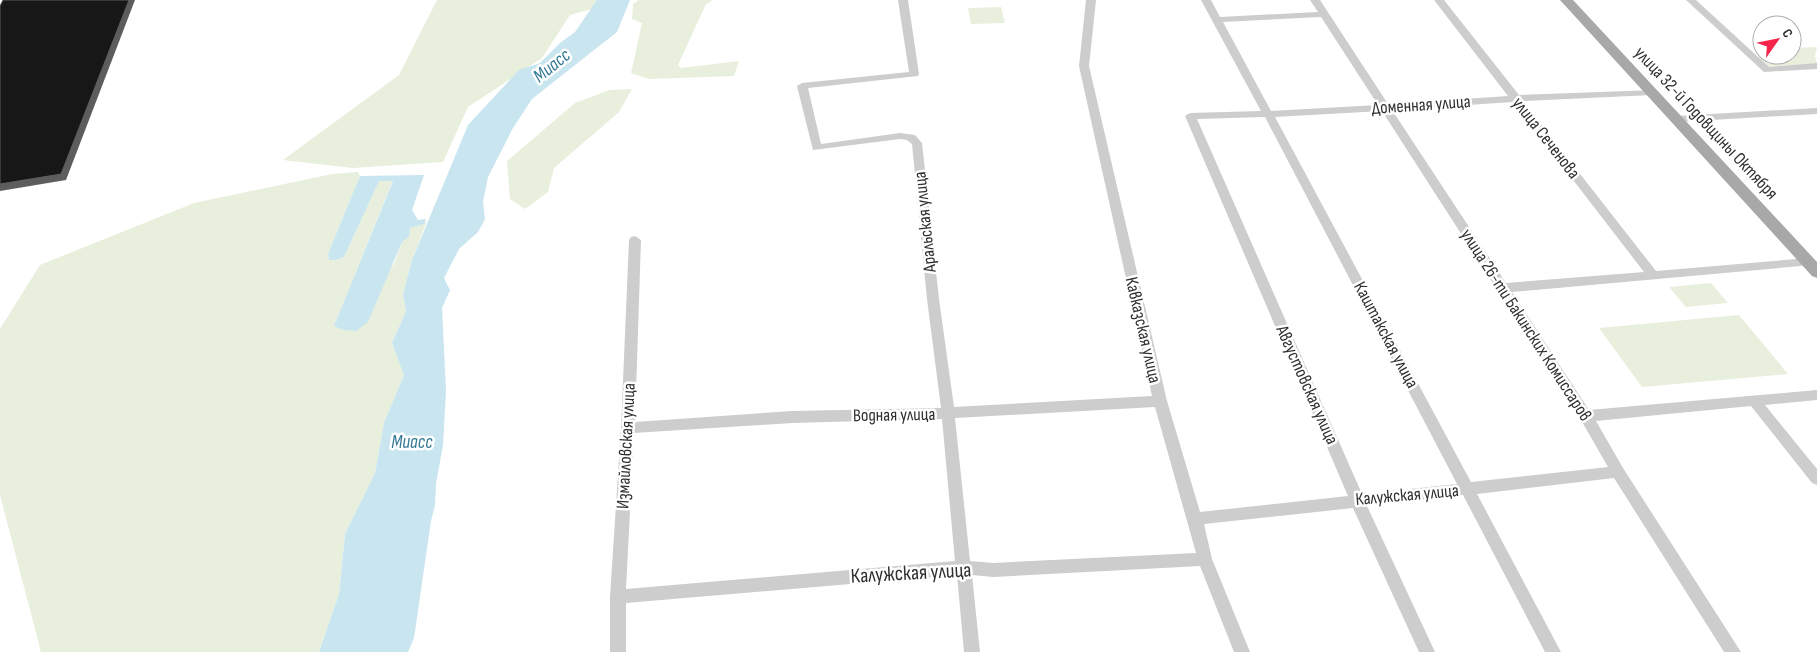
<svg xmlns="http://www.w3.org/2000/svg" width="1817" height="652" viewBox="0 0 1817 652" font-family="'Sofia Sans Condensed',sans-serif">
  <style>
    .green { fill: #e8efdd }
    .water { fill: #c8e5f0 }
    .lines { fill: none; stroke-linecap: round; stroke-linejoin: round }
    .minor { fill: #cdcdcd; fill-rule: evenodd }
    .major { fill: #a8a8a8; fill-rule: evenodd }
    .shaded-wall { fill: #5d5d5d }
    .building { fill: #171717; stroke: #5d5d5d }
    .labels { text-anchor: middle; dominant-baseline: central; stroke-width: 5; stroke-linejoin: round; paint-order: stroke }
    .street-label { font-size: 18px; fill: #303030; stroke: #fff }
    .water-label { font-size: 19px; font-style: italic; fill: #337a95; stroke: #fff }
    .near-street-label { font-size: 21px; fill: #303030; stroke: #fff }
  </style>
  <rect width="100%" height="100%" fill="#fff"/>
  <g class="green">
    <path d="M437 0H597L592 9 570 15 542 58 468 107 443 162 353 168 283 160 399 75Z"/>
    <path d="M639 0H713L706 4 678 65 681 68 739 61 734 76 649 79 631 73 642 23 632 19 633 4Z"/>
    <path d="M1001 7 1005 23 971 24 968 8Z"/>
    <path d="M1817 47 1815 56 1817 64 1769 67 1758 58 1772 57 1773 55H1792V48Z"/>
    <path d="M632 89 619 112 554 168 548 192 525 209 510 199 507 161 575 103 610 90Z"/>
    <path d="M358 172 360 176 328 254 329 260H336L344 257 379 181 393 180 334 326 394 264 402 242 409 237 410 228 427 221 412 260 403 294 406 311 392 343 404 375 384 423 375 473 345 534 339 594 319 652H41L0 495V329L40 265 194 203 332 174Z"/>
    <path d="M1711 283 1728 303 1686 307 1669 287Z"/>
    <path d="M1739 315 1788 374 1642 387 1599 328Z"/>
  </g>
  <g class="water">
    <path d="M597 0H630L617 32 532 99 513 128 488 177 483 202 485 219 478 232 459 249 444 278 450 290 442 308 446 391 443 445 436 484 435 505 431 521 414 638 408 652H319L339 594 345 534 375 473 384 423 404 375 392 343 406 311 403 294 412 260 468 125 519 70 540 63 560 43 575 32Z"/>
    <path d="M424 175 412 210 418 220 426 219 424 224 410 228 409 237 402 242 368 322 356 331 344 330 334 326 393 181H379L344 257 336 260H329L328 254 360 176Z"/>
  </g>
  <g class="lines">
    <g class="minor">
      <path d="M898 0H908L919 74 918 76 808 88 821 144 900 133 915 135 922 143 939 299 954 407 1152 396 1079 66 1086 0H1096L1089 66 1167 401 1200 512 1348 496 1185 116 1190 113 1261 111 1201 0H1211L1220 17 1318 12 1310 0H1320L1388 104 1508 96 1434 0H1444L1519 95 1656 90 1657 92 1652 95 1523 101 1656 271 1808 258 1812 259 1814 262 1812 265 1512 292 1589 410 1817 390V400L1765 405 1817 469V485L1812 483 1751 406 1596 421 1623 468 1741 652H1724L1614 478 1477 494 1561 652H1545L1463 495 1367 506 1435 652H1419L1353 508 1204 524 1212 559 1250 652H1234L1200 566 993 577 972 575 980 652H964L957 575 626 603V652H610V597L621 428 629 240 631 237 635 236 641 240 635 422 792 411 941 408 927 299 912 144 907 140 900 139 813 150 797 86 802 83 909 72ZM1321 17 1378 105 1271 111 1223 22ZM1513 102 1644 272 1506 283 1392 110ZM1382 111 1581 420 1608 467 1471 482 1275 117ZM1265 117 1457 484 1362 494 1197 119ZM1155 407 1196 553 993 563 970 561 955 418ZM942 419 955 561 626 589 634 433 792 423Z"/>
      <path d="M1686 0H1696L1769 67 1817 63V69L1764 72Z"/>
      <path d="M1817 108V114L1676 122 1671 119 1676 116Z"/>
    </g>
    <path class="major" d="M1560 0H1573L1817 262V278L1812 276Z"/>
  </g>
  <path class="shaded-wall" d="M129 0H135L66 180 0 191V184Z"/>
  <path class="building" d="M3 0H129L61 174 0 184V6Z"/>
  <g class="labels">
    <g class="street-label">
      <text transform="translate(1421 105) rotate(-4)">Доменная улица</text>
      <text transform="translate(1706 123) rotate(47)">улица 32-й Годовщины Октября</text>
      <text transform="translate(1546 138) rotate(52)">улица Сеченова</text>
      <text transform="translate(925 222) rotate(-96)">Аральская улица</text>
      <text transform="translate(1526 325) rotate(57)">улица 26-ти Бакинских Комиссаров</text>
      <text transform="translate(1143 330) rotate(77)">Кавказская улица</text>
      <text transform="translate(1386 335) rotate(62)">Каштакская улица</text>
      <text transform="translate(1307 385) rotate(66)">Августовская улица</text>
      <text transform="translate(894 415) rotate(-1)">Водная улица</text>
      <text transform="translate(626 446) rotate(-87)">Измайловская улица</text>
      <text transform="translate(1407 495) rotate(-5)">Калужская улица</text>
    </g>
    <g class="water-label">
      <text transform="translate(552 66) rotate(-39)">Миасс</text>
      <text x="412" y="442">Миасс</text>
    </g>
    <g class="near-street-label">
      <text transform="translate(911 573) rotate(-3)">Калужская улица</text>
    </g>
  </g>
  <g transform="translate(1777 40) rotate(57)"><circle r="24" fill="#ffffff" stroke="#acacac"/>
  <path d="M0-4L9 19L0 12L-9 19Z" fill="#f6234a"/>
  <text y="-8" font-size="14" font-weight="bold" text-anchor="middle" fill="#303030">С</text>
  </g>
</svg>
